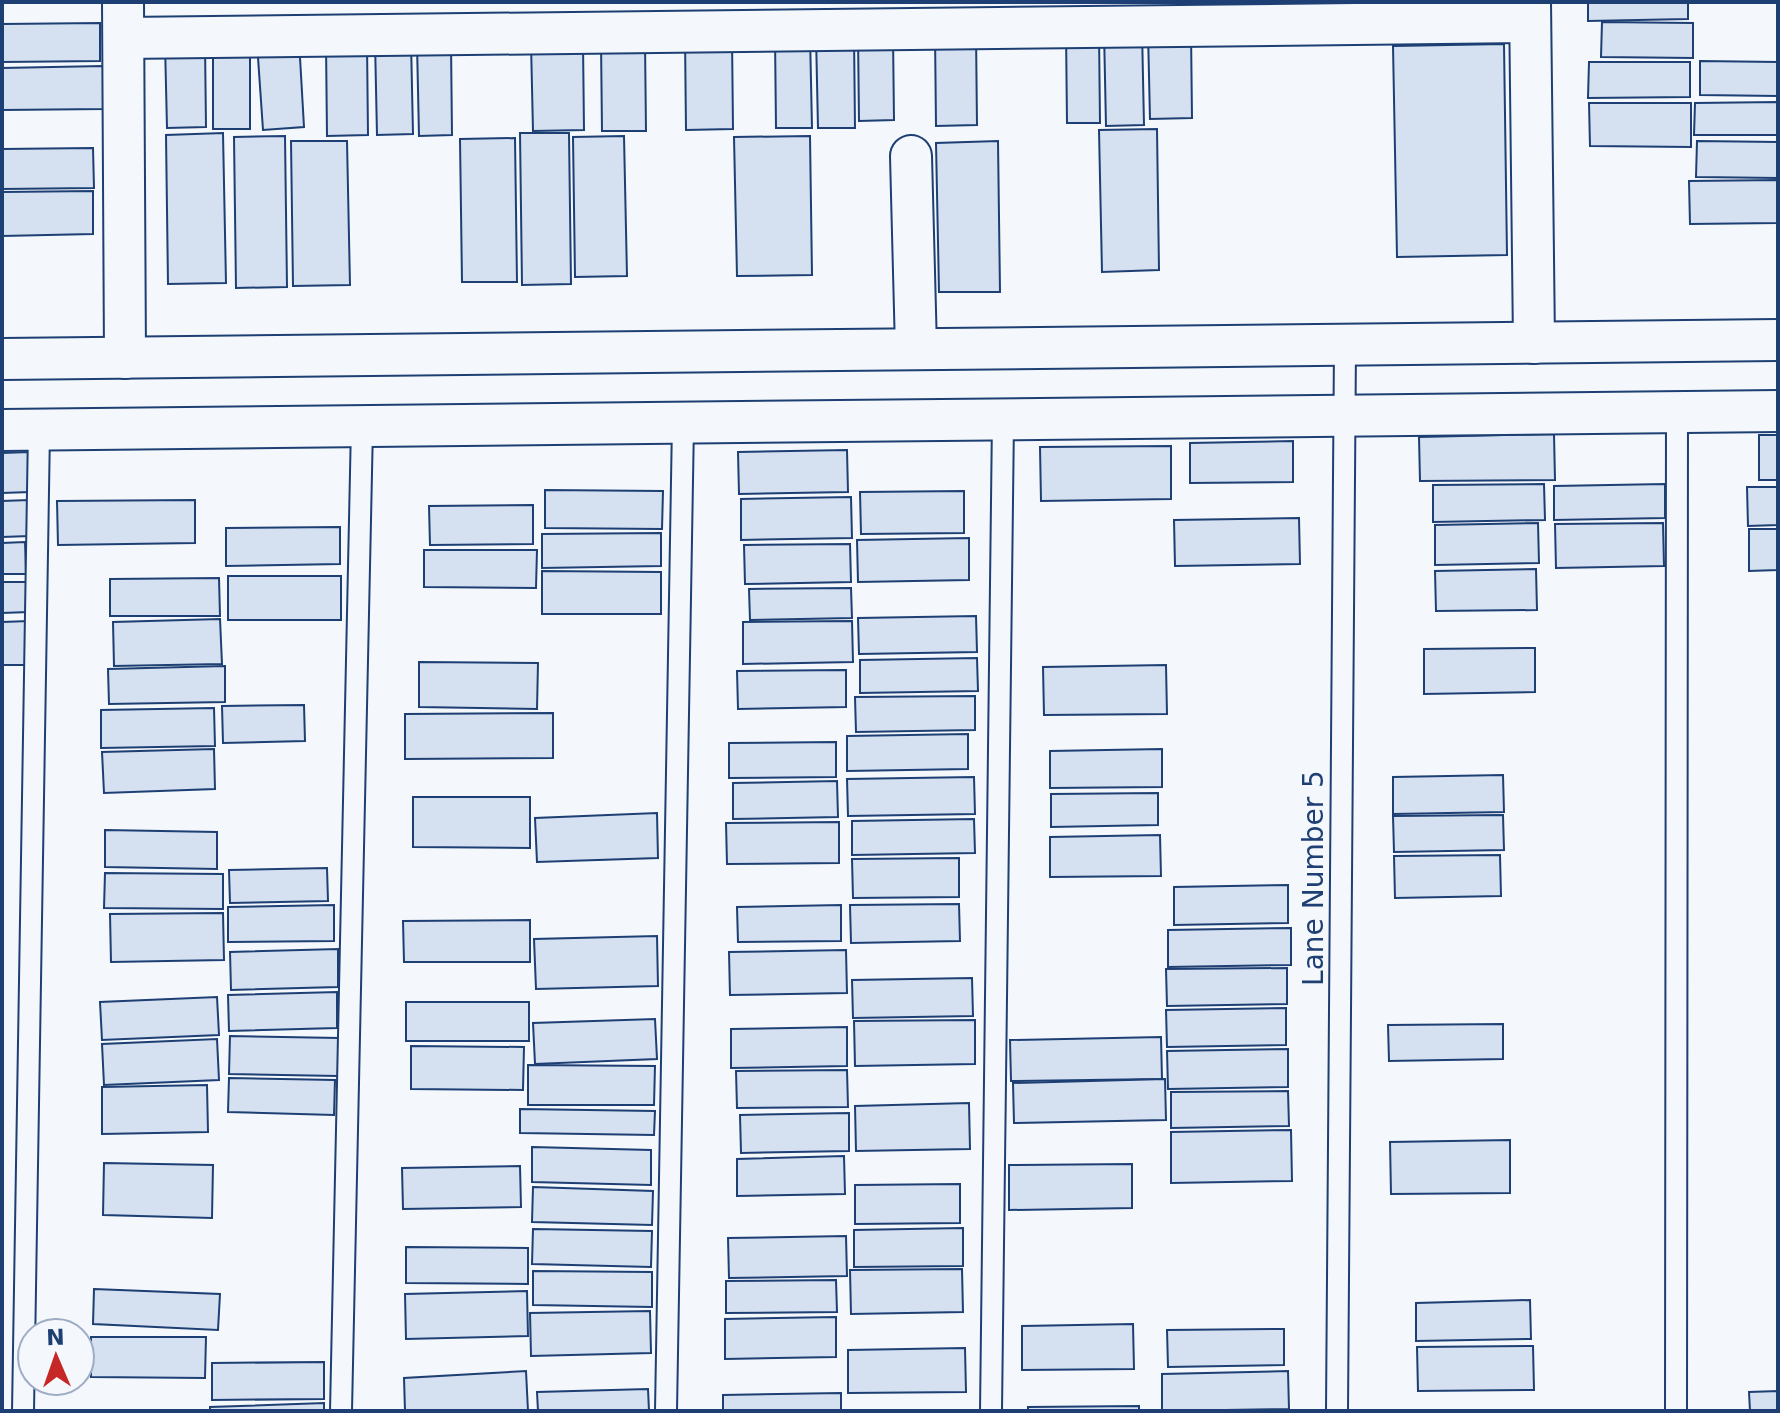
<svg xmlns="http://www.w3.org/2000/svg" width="1780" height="1413" viewBox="0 0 1780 1413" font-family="'DejaVu Sans',sans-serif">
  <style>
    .building { fill: #d5e0f0; stroke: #1d3f73; stroke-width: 2 }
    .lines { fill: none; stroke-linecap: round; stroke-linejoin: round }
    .service-casing { stroke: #1d3f73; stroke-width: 24 }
    .minor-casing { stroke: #1d3f73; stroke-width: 44 }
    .service { stroke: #f4f7fb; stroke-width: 20 }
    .minor { stroke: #f4f7fb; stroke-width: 40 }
    .labels { text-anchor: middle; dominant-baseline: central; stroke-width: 6; stroke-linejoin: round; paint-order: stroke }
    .street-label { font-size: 28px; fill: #1d3f73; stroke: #f4f7fb }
  </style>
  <rect width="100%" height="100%" fill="#f4f7fb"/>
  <g class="building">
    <path d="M1588 2H1688V19L1588 21Z"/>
    <path d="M1602 22 1693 23V58L1601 57Z"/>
    <path d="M100 23V61L2 62V24Z"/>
    <path d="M1142 30 1144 125 1106 126 1104 31Z"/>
    <path d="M1191 31 1192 118 1150 119 1148 32Z"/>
    <path d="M1066 32H1099L1100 123H1067Z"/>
    <path d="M935 33H976L977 125 936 126Z"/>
    <path d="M854 34 855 128H818L816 35Z"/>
    <path d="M810 35 812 128H776L775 36Z"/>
    <path d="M893 35 894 120 859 121 858 36Z"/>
    <path d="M732 36 733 129 686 130 685 37Z"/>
    <path d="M213 40 250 41V129H213Z"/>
    <path d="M299 40 304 127 263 130 257 43Z"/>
    <path d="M375 41H411L413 134 377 135Z"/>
    <path d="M645 41 646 131H602L601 42Z"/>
    <path d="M583 42 584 130 533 131 531 43Z"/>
    <path d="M205 43 206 127 167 128 165 44Z"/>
    <path d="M367 43 368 135 327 136 326 44Z"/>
    <path d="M451 43 452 135 419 136 417 44Z"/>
    <path d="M1504 44 1507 255 1397 257 1393 46Z"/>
    <path d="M1700 61 1778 62V96L1700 95Z"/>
    <path d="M1589 62H1690V97L1588 98Z"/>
    <path d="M103 66 104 109 2 110V68Z"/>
    <path d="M1778 102V135H1694L1695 103Z"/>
    <path d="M1589 103H1691V147L1590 146Z"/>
    <path d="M1157 129 1159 270 1102 272 1099 130Z"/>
    <path d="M223 133 226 283 168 284 166 135Z"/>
    <path d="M520 133H569L571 284 522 285Z"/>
    <path d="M285 136 287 287 236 288 234 137Z"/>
    <path d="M624 136 627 276 575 277 573 137Z"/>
    <path d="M810 136 812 275 737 276 734 137Z"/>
    <path d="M515 138 517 282H462L460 139Z"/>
    <path d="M291 141H347L350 285 293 286Z"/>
    <path d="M998 141 1000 292H939L936 143Z"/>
    <path d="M1697 141 1778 142V178L1696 177Z"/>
    <path d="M93 148 94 188 2 189V149Z"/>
    <path d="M1778 180V223L1690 224 1689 181Z"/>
    <path d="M93 191V234L2 236V192Z"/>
    <path d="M1554 434 1555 480 1420 481 1419 437Z"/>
    <rect x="1759" y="435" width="19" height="45"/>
    <path d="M1293 441V482L1190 483V443Z"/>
    <path d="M1171 446V499L1041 501 1040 447Z"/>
    <path d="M847 450 848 492 739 494 738 452Z"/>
    <path d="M29 452 30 492 2 493V453Z"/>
    <path d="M1544 484 1545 520 1433 522V485Z"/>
    <path d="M1665 484V518L1554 520V486Z"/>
    <path d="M1747 487H1778V525L1748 526Z"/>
    <path d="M545 490 663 491 662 529 545 528Z"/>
    <path d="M964 491V533L861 534 860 492Z"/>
    <path d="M851 497 852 538 741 540V499Z"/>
    <path d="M29 500 30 536 2 537V501Z"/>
    <path d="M195 500V543L58 545 57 501Z"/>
    <path d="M533 505V544L430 545 429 506Z"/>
    <path d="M1299 518 1300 564 1175 566 1174 520Z"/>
    <path d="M1538 523 1539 563 1435 565V525Z"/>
    <path d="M1663 523 1664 566 1556 568 1555 524Z"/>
    <path d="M340 527V564L226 566V528Z"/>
    <path d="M1749 529H1778V570L1749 571Z"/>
    <path d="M661 533V566L542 568V534Z"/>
    <path d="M969 538V580L858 582 857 540Z"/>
    <path d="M25 542 26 574H2V543Z"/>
    <path d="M850 544 851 582 745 584 744 545Z"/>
    <path d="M424 550H537L536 588 424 587Z"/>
    <path d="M1536 569 1537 610 1436 611 1435 571Z"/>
    <path d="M542 571 661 572V614H542Z"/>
    <rect x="228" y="576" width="113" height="44"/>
    <path d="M219 578 220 616H110V579Z"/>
    <path d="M2 582H29V612L2 613Z"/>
    <path d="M851 588 852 618 750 620 749 589Z"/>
    <path d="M976 616 977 652 859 654 858 618Z"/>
    <path d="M220 619 222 664 114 666 113 622Z"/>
    <path d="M29 621V665H2V622Z"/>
    <path d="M852 621 853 662 743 664V622Z"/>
    <path d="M1535 648V692L1424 694V649Z"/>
    <path d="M977 658 978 691 860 693V660Z"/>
    <path d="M419 662 538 663 537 709 419 707Z"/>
    <path d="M1166 665 1167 714 1044 715 1043 667Z"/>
    <path d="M225 666V702L109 704 108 669Z"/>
    <path d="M846 670V707L738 709 737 671Z"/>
    <path d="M975 696V730L856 732 855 697Z"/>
    <path d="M304 705 305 741 223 743 222 706Z"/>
    <path d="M214 708 215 746 101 748V710Z"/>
    <path d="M553 713V758L405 759V714Z"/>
    <path d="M968 734V769L847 771V736Z"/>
    <path d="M836 742V777L729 778V743Z"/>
    <path d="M214 749 215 789 104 793 102 752Z"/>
    <path d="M1162 749V787L1050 788V751Z"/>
    <path d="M1503 775 1504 812 1393 814V777Z"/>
    <path d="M974 777 975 814 848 816 847 779Z"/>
    <path d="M837 781 838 817 733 819V783Z"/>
    <path d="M1158 793V825L1051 827V794Z"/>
    <path d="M413 797H530V848L413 847Z"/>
    <path d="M657 813 658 858 537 862 535 818Z"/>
    <path d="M1503 815 1504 850 1394 852 1393 816Z"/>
    <path d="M974 819 975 853 852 855V821Z"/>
    <path d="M839 822V863L727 864 726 823Z"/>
    <path d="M105 830 217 832V869L105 867Z"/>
    <path d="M1160 835 1161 876 1050 877V837Z"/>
    <path d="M1500 855 1501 896 1395 898 1394 856Z"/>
    <path d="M959 858V897L853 898 852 859Z"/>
    <path d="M327 868 328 901 230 903 229 870Z"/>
    <path d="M105 873 223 874V909L104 908Z"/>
    <path d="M1288 885V923L1174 925V887Z"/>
    <path d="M959 904 960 941 851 943 850 905Z"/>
    <path d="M334 905V941L228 942V907Z"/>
    <path d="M841 905V941L738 942 737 907Z"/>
    <path d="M223 913 224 960 111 962 110 914Z"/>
    <path d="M530 920V962H404L403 921Z"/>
    <path d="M1291 928V965L1168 967V930Z"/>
    <path d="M657 936 658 986 536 989 534 939Z"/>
    <path d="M338 949V987L231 990 230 952Z"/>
    <path d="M846 950 847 993 730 995 729 952Z"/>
    <path d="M1287 968V1004L1167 1006 1166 969Z"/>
    <path d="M972 978 973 1016 853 1018 852 980Z"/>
    <path d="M337 992V1028L229 1031 228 995Z"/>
    <path d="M217 997 219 1035 102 1040 100 1002Z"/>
    <rect x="406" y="1002" width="123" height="39"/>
    <path d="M1286 1008V1045L1167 1047 1166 1010Z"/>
    <path d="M655 1019 657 1059 535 1064 533 1023Z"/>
    <path d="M975 1020V1064L855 1066 854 1021Z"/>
    <path d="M1503 1024V1059L1389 1061 1388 1025Z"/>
    <path d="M847 1027V1066L731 1068V1029Z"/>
    <path d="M230 1036 339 1038 338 1076 229 1074Z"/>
    <path d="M1161 1037 1162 1079 1011 1081 1010 1040Z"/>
    <path d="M217 1039 219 1080 104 1085 102 1044Z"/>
    <path d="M411 1046 524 1047 523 1090 411 1089Z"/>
    <path d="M1288 1049V1087L1168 1089 1167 1051Z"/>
    <path d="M528 1065 655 1066 654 1105H528Z"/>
    <path d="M847 1070 848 1107 737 1108 736 1071Z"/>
    <path d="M229 1078 335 1080 334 1115 228 1112Z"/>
    <path d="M1165 1079 1166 1120 1014 1123 1013 1083Z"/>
    <path d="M207 1085 208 1132 102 1134V1087Z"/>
    <path d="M1288 1091 1289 1126 1171 1128V1092Z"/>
    <path d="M969 1103 970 1149 856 1151 855 1106Z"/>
    <path d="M520 1109 655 1111 654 1135 520 1133Z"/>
    <path d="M849 1113V1151L741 1153 740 1115Z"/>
    <path d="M1291 1130 1292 1181 1171 1183V1132Z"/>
    <path d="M1510 1140V1193L1391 1194 1390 1142Z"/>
    <path d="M532 1147 651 1150V1185L532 1182Z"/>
    <path d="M844 1156 845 1194 737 1196V1159Z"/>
    <path d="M104 1163 213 1165 212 1218 103 1215Z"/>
    <path d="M1132 1164V1208L1009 1210V1165Z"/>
    <path d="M520 1166 521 1207 403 1209 402 1168Z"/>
    <path d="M960 1184V1223L855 1224V1185Z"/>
    <path d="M533 1187 653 1191 652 1225 532 1222Z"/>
    <path d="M963 1228V1266L854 1267V1230Z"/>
    <path d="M533 1229 652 1231 651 1267 532 1264Z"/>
    <path d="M846 1236 847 1276 729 1278 728 1238Z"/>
    <path d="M406 1247 528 1248V1284L406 1283Z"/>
    <path d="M962 1269 963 1312 851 1314 850 1270Z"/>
    <path d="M533 1271 652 1272V1307L533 1305Z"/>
    <path d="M836 1280 837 1312 726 1313V1281Z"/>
    <path d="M94 1289 220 1294 218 1330 93 1324Z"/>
    <path d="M527 1291 528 1336 406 1339 405 1294Z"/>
    <path d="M1530 1300 1531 1339 1416 1341V1303Z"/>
    <path d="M650 1311 651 1353 531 1356 530 1313Z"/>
    <path d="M836 1317V1357L725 1359V1319Z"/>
    <path d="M1133 1324 1134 1369 1022 1370V1326Z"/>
    <path d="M1284 1329V1365L1168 1367 1167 1330Z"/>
    <path d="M91 1337H206L205 1378 91 1377Z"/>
    <path d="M1533 1346 1534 1390 1418 1391 1417 1347Z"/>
    <path d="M965 1348 966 1392 848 1393V1350Z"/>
    <path d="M324 1362V1399L212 1400V1363Z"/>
    <path d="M526 1371 528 1411H405L404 1378Z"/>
    <path d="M1288 1371 1289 1409 1162 1411V1374Z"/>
    <path d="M648 1389 649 1411H538L537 1392Z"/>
    <path d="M1778 1391V1411H1750L1749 1392Z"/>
    <path d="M841 1393V1411H723V1395Z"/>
    <path d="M324 1403V1411H210V1407Z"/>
    <path d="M1139 1406V1411H1028V1407Z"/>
  </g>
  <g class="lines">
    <defs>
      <g id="service">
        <path d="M23 1411 39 430"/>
        <path d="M341 1411 362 426"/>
        <path d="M666 1411 683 423"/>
        <path d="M991 1411 1003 419"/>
        <path d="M1337 1411 1345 345"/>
        <path d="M1676 1411 1677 412"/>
      </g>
      <g id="minor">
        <path d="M123 2 125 358"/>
        <path d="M1530 2 1534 343"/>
        <path d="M124 38 1530 22"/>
        <path d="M911 156 916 349"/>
        <path d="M2 359 1778 340"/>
        <path d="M2 430 1778 411"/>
      </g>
    </defs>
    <use href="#service" class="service-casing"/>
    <use href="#minor" class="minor-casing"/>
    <use href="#service" class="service"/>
    <use href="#minor" class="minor"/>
  </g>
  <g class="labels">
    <g class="street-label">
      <text transform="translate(1313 878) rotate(-90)">Lane Number 5</text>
    </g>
  </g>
  <rect width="1780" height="1413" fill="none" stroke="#1d3f73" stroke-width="8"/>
  <g transform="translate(56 1357) rotate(358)"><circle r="38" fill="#f4f7fb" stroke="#9eadc5" stroke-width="2"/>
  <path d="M0-6L14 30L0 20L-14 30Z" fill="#c62828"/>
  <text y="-12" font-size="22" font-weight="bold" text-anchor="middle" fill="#1d3f73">N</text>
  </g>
</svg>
